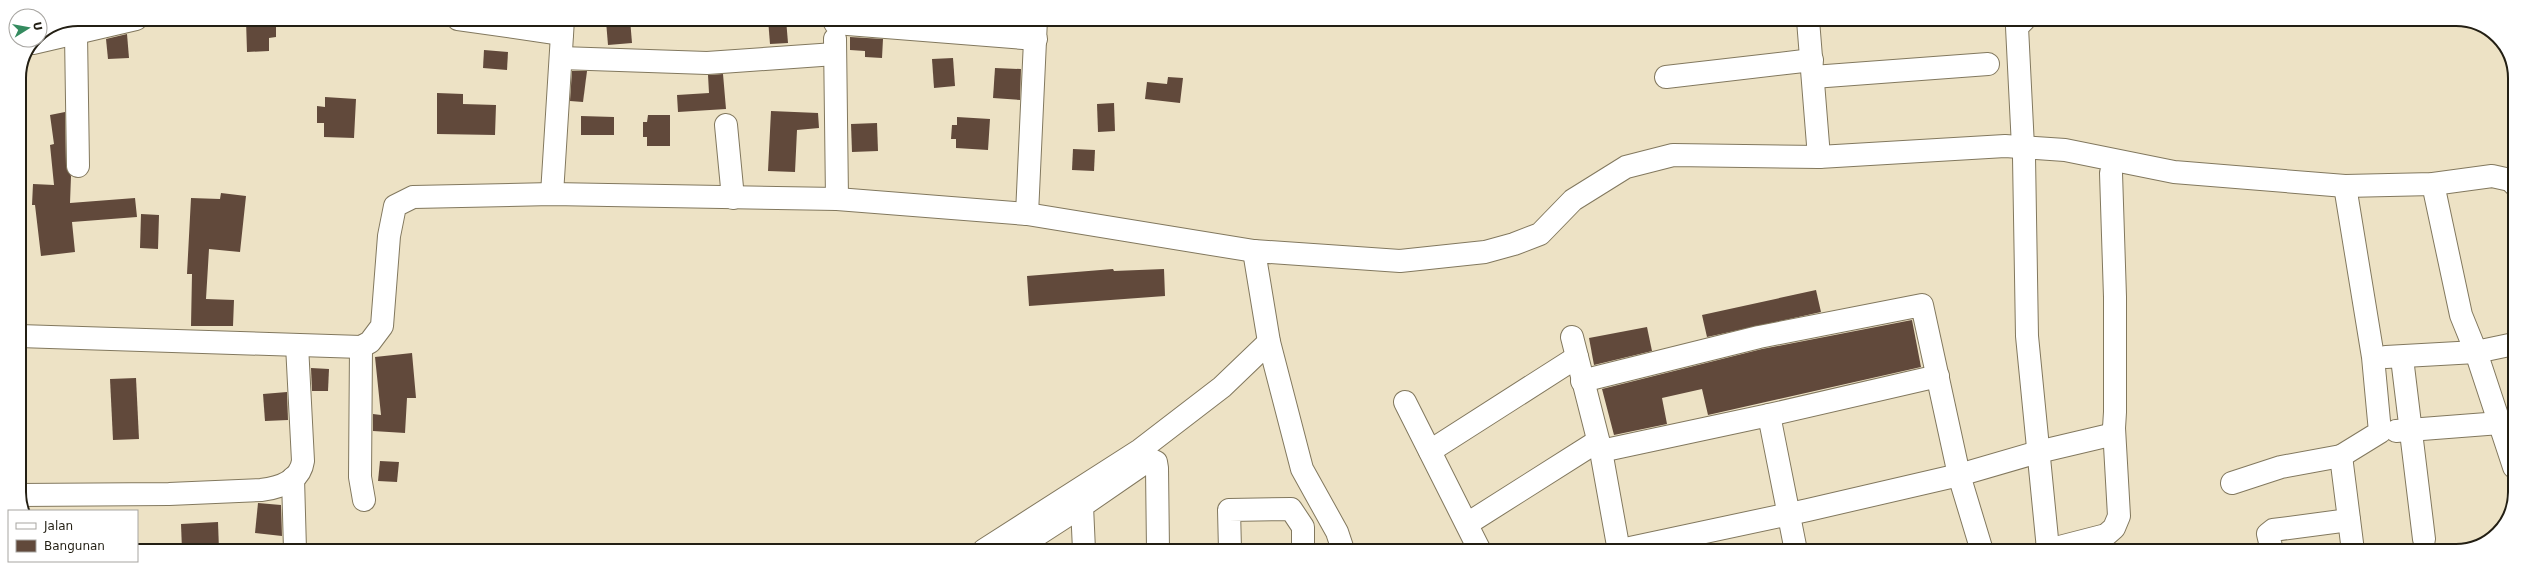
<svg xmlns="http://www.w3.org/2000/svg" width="2534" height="570" viewBox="0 0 2534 570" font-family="'DejaVu Sans',sans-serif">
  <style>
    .building { fill: #61493b }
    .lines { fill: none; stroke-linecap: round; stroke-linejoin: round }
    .minor-casing { stroke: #82785e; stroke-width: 24 }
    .minor { stroke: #fff; stroke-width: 22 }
    .rim { fill: none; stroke: #231f14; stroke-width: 2 }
  </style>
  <rect width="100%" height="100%" fill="#ede2c5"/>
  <g class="building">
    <path d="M276 19V37L269 38V51L247 52 246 20Z"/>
    <path d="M630 19 632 43 608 45 606 21Z"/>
    <path d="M768 19H786L788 43 770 44Z"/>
    <path d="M127 34 129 58 108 59 106 39Z"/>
    <path d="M850 37 883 39 882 58 865 57V51L850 50Z"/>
    <path d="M484 50 508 52 507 70 483 68Z"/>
    <path d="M953 58 955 86 934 88 932 59Z"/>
    <path d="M995 68 1021 69 1020 100 993 98Z"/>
    <path d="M572 71H587L583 102 570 101Z"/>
    <path d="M723 74 726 109 678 112 677 95 709 93 708 75Z"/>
    <path d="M1168 77 1183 78 1180 103 1145 99 1147 82 1167 84Z"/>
    <path d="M437 93 463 94V104L496 105 495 135 437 134Z"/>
    <path d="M325 97 356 99 354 138 324 137V123H317V106L325 107Z"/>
    <path d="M1114 103 1115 131 1098 132 1097 104Z"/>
    <path d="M771 111 818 113 819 128 797 130 795 172 768 171Z"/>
    <path d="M65 112 66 166 71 176 70 203 135 198 137 217 72 222 75 252 41 256 35 205H32L33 184 54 185 50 145 54 144 50 115Z"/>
    <path d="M648 115H670V146H647V137H643V122H647Z"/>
    <path d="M581 116 614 117V135H581Z"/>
    <path d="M957 117 990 119 988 150 956 148V139H951L952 125H957Z"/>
    <path d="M877 123 878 151 852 152 851 124Z"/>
    <path d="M1073 149 1095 150 1094 171 1072 170Z"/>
    <path d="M221 193 246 196 240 252 209 249 206 299 234 300 233 326H191L192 274H187L191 198 220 199Z"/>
    <path d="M141 214 159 215 158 249 140 248Z"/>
    <path d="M1113 269 1114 271 1164 269 1165 296 1029 306 1027 276Z"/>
    <path d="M1816 290 1821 312 1707 337 1702 315Z"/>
    <path d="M1912 320 1921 367 1708 415 1702 389 1662 398 1667 424 1614 435 1602 389 1762 349Z"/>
    <path d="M1647 327 1652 351 1594 365 1589 338Z"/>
    <path d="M412 353 416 398H407L405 433 373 431V414L381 415 375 357Z"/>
    <path d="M311 368 329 369 328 391H312Z"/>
    <path d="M136 378 139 439 113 440 110 379Z"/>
    <path d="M287 392 288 420 265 421 263 394Z"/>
    <path d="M380 461 399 462 397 482 378 481Z"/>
    <path d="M258 503 281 505 282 536 255 533Z"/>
    <path d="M218 522 219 550H182L181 524Z"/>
  </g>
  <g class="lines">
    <defs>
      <g id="minor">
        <path d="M458 19 562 34"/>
        <path d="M1808 20 1819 157"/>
        <path d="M835 23 1036 39"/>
        <path d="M76 34 78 166"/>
        <path d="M835 39 837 199"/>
        <path d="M33 43 136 19"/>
        <path d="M561 58 707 63 835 54"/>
        <path d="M1666 77 1812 60"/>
        <path d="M1813 77 1988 64"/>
        <path d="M726 125 733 198"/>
        <path d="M2023 147 2017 27 2024 20"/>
        <path d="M2024 157 2027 336 2048 549"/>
        <path d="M2433 184 2461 315 2476 352 2514 467"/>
        <path d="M552 194 563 19"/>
        <path d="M1027 214 1036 19"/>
        <path d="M19 336 361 347 370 342 382 326 389 236 395 206 413 197 552 194 837 199 1027 214 1254 251"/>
        <path d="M1572 337 1601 451 1619 551"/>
        <path d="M361 347 360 477 364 500"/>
        <path d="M2386 357 2476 352 2514 344"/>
        <path d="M2402 358 2424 539"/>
        <path d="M1582 381 1759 337 1922 305 1959 475 1982 551"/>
        <path d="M1405 402 1480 551"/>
        <path d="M1769 415 1938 376"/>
        <path d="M2396 431 2500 423"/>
        <path d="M1430 451 1577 357"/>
        <path d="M1601 451 1769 415 1796 551"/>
        <path d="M2341 456 2353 551"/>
        <path d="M293 478 295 550"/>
        <path d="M2232 483 2281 467 2341 456 2380 432 2373 357 2345 186"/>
        <path d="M19 495 169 494 261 490C278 488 300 482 303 461L297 345"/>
        <path d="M1467 524 1598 441"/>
        <path d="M984 550 1140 450 1222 387 1269 342"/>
        <path d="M1014 550 1082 506"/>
        <path d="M1084 550 1082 506 1140 466 1152 460 1156 462 1157 468 1158 550"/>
        <path d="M1230 550 1229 510 1291 509 1303 527V550"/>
        <path d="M1343 550 1337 532 1302 469 1269 342 1254 251 1400 261 1485 252 1514 244 1540 234 1573 200 1626 167 1673 155 1819 157 2005 146 2065 150 2174 172 2345 186 2433 184 2492 176 2510 180 2515 185"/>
        <path d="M1616 551 1808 510 1959 475 2038 452 2110 435 2114 428 2115 412V297L2111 173"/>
        <path d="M2044 551 2106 535 2114 528 2119 516 2114 428"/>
        <path d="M2272 551 2268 534 2273 530 2349 520"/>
      </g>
    </defs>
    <use href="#minor" class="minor-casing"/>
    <use href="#minor" class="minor"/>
  </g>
  <path d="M0 0H2534V570H0ZM78 26H2456A52 52 0 0 1 2508 78V492A52 52 0 0 1 2456 544H78A52 52 0 0 1 26 492V78A52 52 0 0 1 78 26Z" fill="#fff" fill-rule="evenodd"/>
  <path class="rim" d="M78 26H2456A52 52 0 0 1 2508 78V492A52 52 0 0 1 2456 544H78A52 52 0 0 1 26 492V78A52 52 0 0 1 78 26Z"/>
  <rect x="8" y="510" width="130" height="52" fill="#ffffff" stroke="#a7a5a1"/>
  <rect x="16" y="523" width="20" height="6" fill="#ffffff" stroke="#a7a5a1"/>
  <text x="44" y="530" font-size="12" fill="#231f14">Jalan</text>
  <rect x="16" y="540" width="20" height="12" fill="#61493b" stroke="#a7a5a1"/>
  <text x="44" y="550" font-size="12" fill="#231f14">Bangunan</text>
  <g transform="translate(28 28) rotate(79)"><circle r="19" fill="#ffffff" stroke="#a7a5a1"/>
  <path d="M0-3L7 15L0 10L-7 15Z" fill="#348b5f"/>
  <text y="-6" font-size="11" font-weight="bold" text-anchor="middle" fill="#231f14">U</text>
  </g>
</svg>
